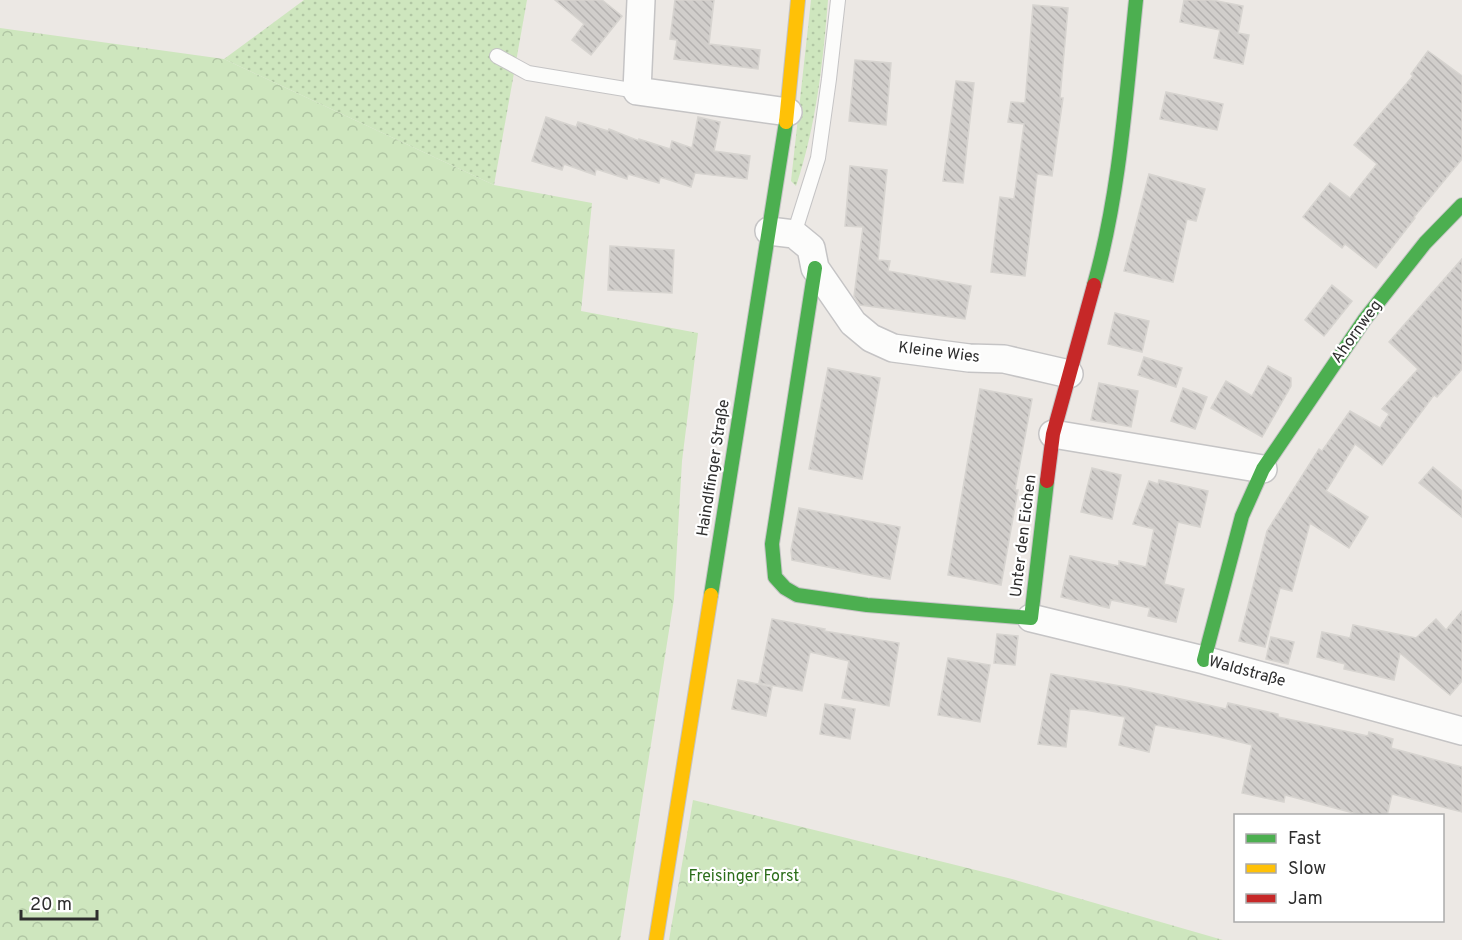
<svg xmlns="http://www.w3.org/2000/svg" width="1462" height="940" viewBox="0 0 1462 940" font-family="Overpass,sans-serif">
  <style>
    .grass { fill: url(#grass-dots) }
    .forest { fill: url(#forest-crowns) }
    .building { fill: url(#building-back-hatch); stroke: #d7d4d0; stroke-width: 1.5 }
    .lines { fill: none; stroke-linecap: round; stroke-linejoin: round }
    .lane-casing { stroke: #c5c4c5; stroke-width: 16 }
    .street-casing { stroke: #c5c4c5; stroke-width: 30 }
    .fast-casing { stroke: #c5c4c5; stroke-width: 16 }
    .slow-casing { stroke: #c5c4c5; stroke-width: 16 }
    .jam-casing { stroke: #c5c4c5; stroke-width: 16 }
    .lane { stroke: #fcfcfb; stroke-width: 14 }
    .street { stroke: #fcfcfb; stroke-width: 27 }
    .fast { stroke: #4caf50; stroke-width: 14 }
    .slow { stroke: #ffc107; stroke-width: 14 }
    .jam { stroke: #c62828; stroke-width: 14 }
    .labels { text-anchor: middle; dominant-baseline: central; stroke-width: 4.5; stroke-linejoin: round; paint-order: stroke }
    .street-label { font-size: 16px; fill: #2e2e2e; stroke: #fff }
    .park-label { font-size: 16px; fill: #2c6e1b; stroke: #fff }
  </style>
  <defs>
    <pattern id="grass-dots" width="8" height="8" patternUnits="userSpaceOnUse" patternTransform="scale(1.5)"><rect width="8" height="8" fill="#cee6be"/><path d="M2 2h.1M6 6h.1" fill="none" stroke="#b1c6a4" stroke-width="1.8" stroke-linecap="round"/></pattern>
    <pattern id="forest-crowns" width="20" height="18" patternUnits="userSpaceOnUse" patternTransform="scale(1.5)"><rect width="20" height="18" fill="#cee6be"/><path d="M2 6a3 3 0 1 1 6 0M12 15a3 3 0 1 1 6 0" fill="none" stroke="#b1c6a4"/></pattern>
    <pattern id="building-back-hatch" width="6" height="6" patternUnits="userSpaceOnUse" patternTransform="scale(1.5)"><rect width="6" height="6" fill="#d1cecb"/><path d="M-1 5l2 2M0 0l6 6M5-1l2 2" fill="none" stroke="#b4b1af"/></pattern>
  </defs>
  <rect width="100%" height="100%" fill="#ece8e4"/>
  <g class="grass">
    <path d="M304 0H527L494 185 224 59Z"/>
    <path d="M811 0H828C823 63 816 126 796 186L791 181Z"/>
  </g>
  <g class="forest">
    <path d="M0 28 224 59 494 185 592 203 581 311 698 333 682 461 674 599 620 940H0Z"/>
    <path d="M693 800 1012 879 1223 940H669Z"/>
  </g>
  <g class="building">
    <path d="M555 0H602L622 16 591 55 572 40 584 24Z"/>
    <path d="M675 0H714L709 44 760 50 758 69 674 59 677 40 670 39Z"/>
    <path d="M1184 0H1212L1243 6 1238 33 1249 35 1243 64 1214 58 1220 30 1180 22Z"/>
    <path d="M1033 5 1068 8 1060 98H1063L1052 176 1037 174 1025 276 991 272 1000 197 1014 199 1024 124 1008 122 1011 102 1025 103Z"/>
    <path d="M1428 51 1462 76V159L1414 217 1415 218 1376 268 1345 244 1342 248 1303 217 1330 183 1350 198 1377 164 1354 145 1413 76 1411 74Z"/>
    <path d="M855 60 891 63 886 125 849 121Z"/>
    <path d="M956 81 974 83 963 183 943 181Z"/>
    <path d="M1166 92 1223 104 1217 130 1160 119Z"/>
    <path d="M546 117 576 127 578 122 608 131 609 129 639 141V139L670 149 672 141 692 148 698 117 720 122 714 151 750 156 747 179 695 173 691 187 660 177 659 183 628 174 627 179 596 169 595 175 564 164 562 170 532 161Z"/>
    <path d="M850 166 887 170 878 260 890 261 888 271 971 286 965 319 860 305 854 296 863 227 845 226Z"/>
    <path d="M1149 174 1205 189 1196 221 1187 219 1173 282 1124 271Z"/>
    <path d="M610 246 674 250 672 293 608 290Z"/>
    <path d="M1462 259V369L1437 397 1434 395 1382 465 1355 444 1326 491 1368 517 1349 548 1310 523 1292 591 1280 588 1265 647 1239 641 1267 531 1319 449 1322 451 1350 411 1380 428 1389 414 1382 409 1418 369 1389 342Z"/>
    <path d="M1332 285 1352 301 1324 336 1305 320Z"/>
    <path d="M1115 313 1149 321 1142 352 1108 344Z"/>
    <path d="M1144 357 1182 368 1176 387 1138 375Z"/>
    <path d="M1268 366 1291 378V386L1262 437 1211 408 1226 381 1252 396Z"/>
    <path d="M828 368 880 378 862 479 809 469Z"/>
    <path d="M1099 383 1138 391 1131 427 1091 420Z"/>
    <path d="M1183 388 1207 397 1195 429 1171 421Z"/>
    <path d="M980 389 1032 399 1015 490H1018L1001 585 948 575Z"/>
    <path d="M1433 467 1462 491V517L1419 483Z"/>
    <path d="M1092 468 1121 475 1112 519 1081 512Z"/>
    <path d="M1159 480 1208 491 1200 527 1178 522 1164 584 1184 589 1176 622 1148 616 1150 608 1111 600 1109 608 1061 597 1070 556 1119 566V561L1146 567 1154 529 1133 524 1149 481 1158 484Z"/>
    <path d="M799 508 900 527 890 579 792 560 791 550Z"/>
    <path d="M1462 611V681L1450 695 1400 653 1394 680 1344 669 1345 664 1317 657 1322 632 1350 638 1353 625 1416 638 1436 619 1446 630Z"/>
    <path d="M772 619 825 629 824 631 899 643 889 706 842 698 849 661 810 652 802 691 759 683Z"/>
    <path d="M997 634 1018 636 1015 665 994 663Z"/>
    <path d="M1271 637 1294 642 1288 664 1266 659Z"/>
    <path d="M948 658 990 665 980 722 938 715Z"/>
    <path d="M1051 674 1126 687 1226 709 1228 703 1278 714V717L1368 736 1369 732 1393 739 1391 748 1462 767V812L1392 794 1387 816H1365L1285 795 1284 802 1242 793 1252 745 1207 734 1155 725 1149 752 1119 745 1125 717 1085 710 1070 709 1066 747 1038 744Z"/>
    <path d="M738 680 772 687 766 716 732 709Z"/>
    <path d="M825 704 855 709 850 739 820 734Z"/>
  </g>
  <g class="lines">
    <defs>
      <g id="lane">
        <path d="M497 56 528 73 637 91"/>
        <path d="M794 234 818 158 829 79 838 0"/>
      </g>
      <g id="street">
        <path d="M641 0 637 91 788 112"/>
        <path d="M769 231 794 234 811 248 815 268 853 323 871 338 893 348 969 358 1004 359 1069 374"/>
        <path d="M1053 434 1263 469"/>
        <path d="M1031 618 1204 660 1462 731"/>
      </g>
      <g id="fast">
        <path d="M815 268 772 544 775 577 785 588 797 595 867 605 1031 618 1047 481"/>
        <path d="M1094 285C1120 193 1126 95 1136 0"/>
        <path d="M711 595 786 122"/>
        <path d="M1204 660 1242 516 1263 469 1365 319 1425 243 1462 205"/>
      </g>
      <g id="slow">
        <path d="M786 122 798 0"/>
        <path d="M656 940 711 595"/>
      </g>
      <path id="jam" d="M1047 481 1053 434 1094 285"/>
    </defs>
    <use href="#lane" class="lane-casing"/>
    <use href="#street" class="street-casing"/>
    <use href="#fast" class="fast-casing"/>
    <use href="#slow" class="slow-casing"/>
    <use href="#jam" class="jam-casing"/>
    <use href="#lane" class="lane"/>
    <use href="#street" class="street"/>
    <use href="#fast" class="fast"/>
    <use href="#slow" class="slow"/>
    <use href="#jam" class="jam"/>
  </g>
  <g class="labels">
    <g class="street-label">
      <text transform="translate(1357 332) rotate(-54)">Ahornweg</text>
      <text transform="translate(939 353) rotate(7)">Kleine Wies</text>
      <text transform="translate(714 468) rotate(-81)">Haindlfinger Straße</text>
      <text transform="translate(1024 536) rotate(-83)">Unter den Eichen</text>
      <text transform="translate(1247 672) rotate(15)">Waldstraße</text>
    </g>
    <g class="park-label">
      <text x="744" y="877">Freisinger Forst</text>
    </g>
  </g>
  <rect x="1234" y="814" width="210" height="108" fill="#ffffff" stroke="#ababab" stroke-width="1.5"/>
  <rect x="1246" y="834" width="30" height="9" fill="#4caf50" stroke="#ababab" stroke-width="1.5"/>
  <text x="1288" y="844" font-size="18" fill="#2e2e2e">Fast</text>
  <rect x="1246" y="864" width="30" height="9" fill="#ffc107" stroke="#ababab" stroke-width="1.5"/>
  <text x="1288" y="874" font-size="18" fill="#2e2e2e">Slow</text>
  <rect x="1246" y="894" width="30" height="9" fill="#c62828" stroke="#ababab" stroke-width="1.5"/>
  <text x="1288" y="904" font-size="18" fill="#2e2e2e">Jam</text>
  <path d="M21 910v9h76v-9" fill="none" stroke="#2e2e2e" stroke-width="3"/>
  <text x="30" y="910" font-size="18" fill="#2e2e2e" stroke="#ffffff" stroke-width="4.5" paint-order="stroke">20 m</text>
</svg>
